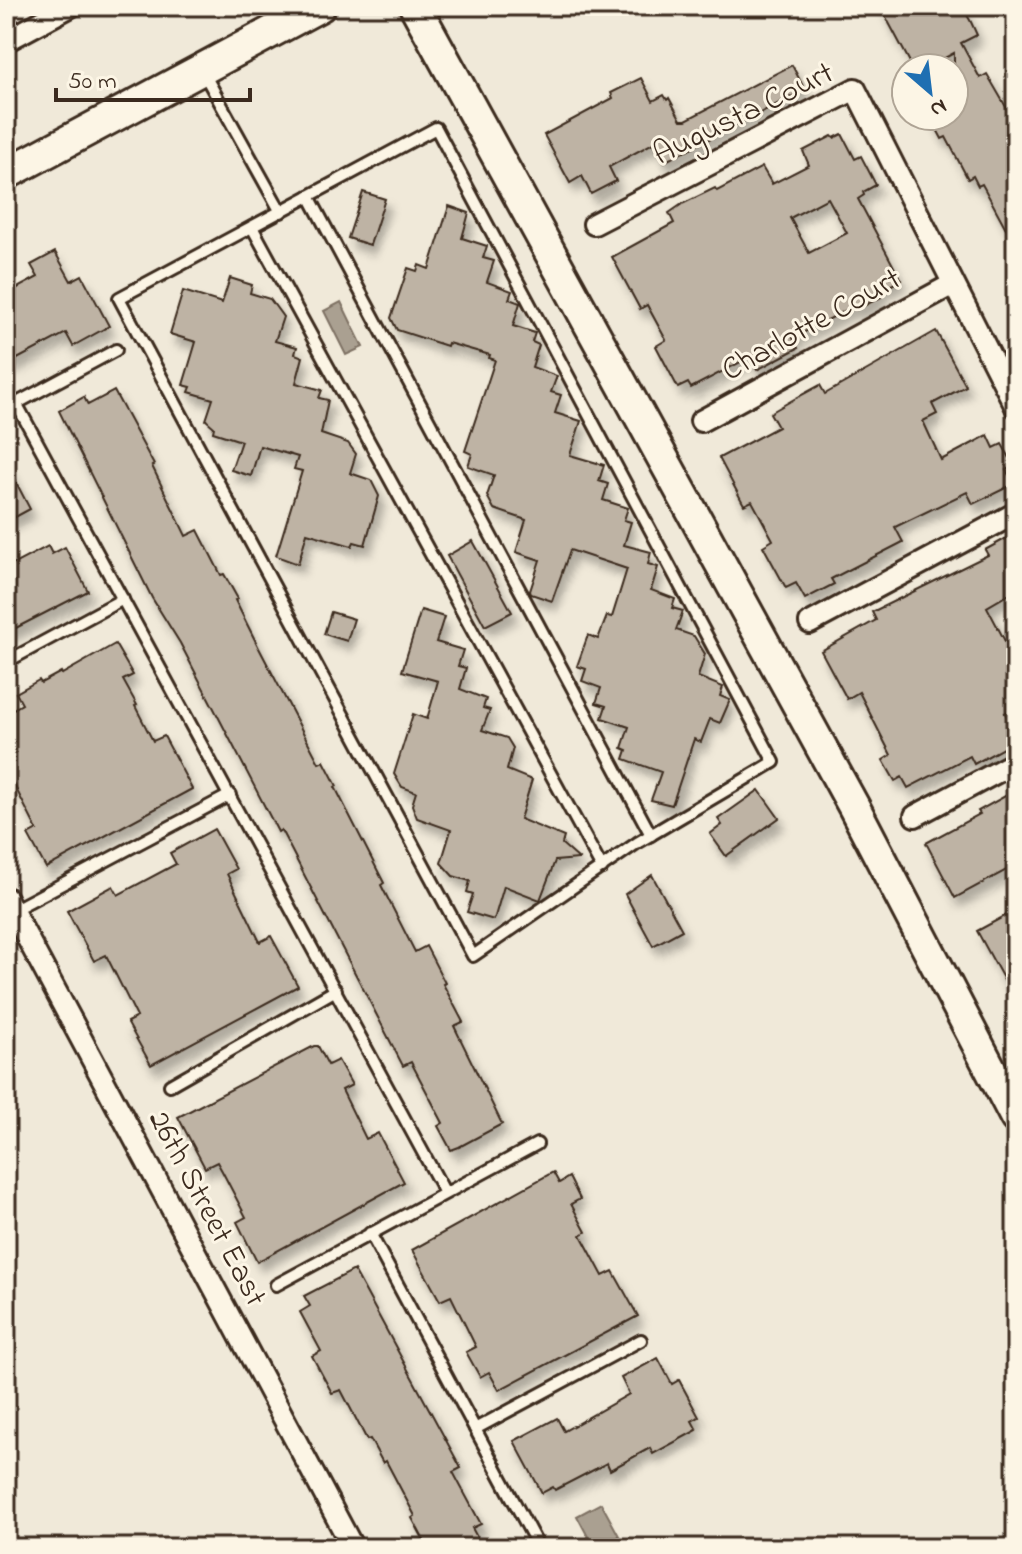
<svg xmlns="http://www.w3.org/2000/svg" width="1022" height="1554" viewBox="0 0 1022 1554" font-family="'Indie Flower',sans-serif">
  <style>
    .water { fill: #aaa091; stroke: #7e7163; stroke-width: 2 }
    .building { fill: #beb3a4; stroke: #3b2a1e; stroke-width: 2; fill-rule: evenodd; filter: url(#shadow) }
    .lines { fill: none; stroke-linecap: round; stroke-linejoin: round }
    .lane-casing { stroke: #3b2a1e; stroke-width: 16 }
    .street-casing { stroke: #3b2a1e; stroke-width: 26 }
    .secondary-casing { stroke: #3b2a1e; stroke-width: 36 }
    .lane { stroke: #fcf5e5; stroke-width: 10 }
    .street { stroke: #fcf5e5; stroke-width: 20 }
    .secondary { stroke: #fcf5e5; stroke-width: 30 }
    .labels { text-anchor: middle; dominant-baseline: central; stroke-width: 6; stroke-linejoin: round; paint-order: stroke }
    .street-label { font-size: 32px; fill: #3b2a1e; stroke: #fcf5e5 }
  </style>
  <defs>
    <filter id="shadow"><feDropShadow dx="5" dy="9" stdDeviation="4" flood-color="#0004"/></filter>
  </defs>
  <rect width="100%" height="100%" fill="#f0e9d9"/>
  <filter id="ink" filterUnits="userSpaceOnUse"><feTurbulence type="fractalNoise" baseFrequency=".0125" numOctaves="2"/><feDisplacementMap in="SourceGraphic" scale="16" xChannelSelector="R" yChannelSelector="G"/><feConvolveMatrix kernelMatrix="1 2 1 2 8 2 1 2 1" color-interpolation-filters="sRGB"/></filter>
  <g filter="url(#ink)">
    <g class="water">
      <path d="M341 302 363 347 346 355 324 311Z"/>
      <path d="M601 1503 624 1545 622 1548H594L577 1516Z"/>
    </g>
    <g class="building">
      <path d="M880 6H962L971 22 977 35 961 43 980 78 987 74 1016 124V247L982 184 978 186 973 176 968 179 946 137 942 139 930 116H954V53L926 68H913Z"/>
      <path d="M792 65 805 90 664 162 653 143 609 167 616 181 591 194 582 176 570 183 544 135 613 98 611 93 641 78 653 101 664 95 667 100 669 98 681 120H686Z"/>
      <path d="M842 134 855 159 861 156 876 185 863 192 864 195 858 199 901 280 878 292 881 297 856 310 854 306 793 338 798 348 757 370 750 357 691 388 688 383 678 388 656 346 666 340 647 305 640 309 612 257 674 223 669 213 682 204 715 188 717 191 762 167 772 184 809 165 803 151 832 136 834 138ZM828 198 847 233 809 253 790 218Z"/>
      <path d="M363 192 385 199 370 245 348 238Z"/>
      <path d="M449 206 469 213 462 238 487 246 483 258 494 261 487 282 512 291 509 299 520 303 513 326 535 333 532 342 539 345 532 367 557 376 551 392 561 395 555 413 581 421 570 455 604 465 599 481 608 484 603 500 628 508 624 520 631 522 624 545 651 552 648 564 658 567 651 590 675 599 672 608 683 611 676 630 694 636 705 654 698 677 723 687 720 696 730 700 720 723 710 719 701 742 694 739 672 805 651 800 661 772 624 759 627 750 622 748 629 727 602 718 606 706 596 703 601 688 582 681 586 669 577 666 588 635 598 639 607 616 612 617 627 569 570 550 552 601 531 594 530 591 540 560 516 552 526 520 494 509 487 496 494 475 468 466 472 454 465 451 495 360 489 358 490 355 448 343 447 346 397 330 391 318 408 268 417 271 419 265 429 269Z"/>
      <path d="M55 252 71 281 82 275 109 326 73 346 66 333 6 365V294L38 277 31 265Z"/>
      <path d="M230 278 252 285 250 293 270 299 283 317 275 341 297 347 295 354 303 357 296 383 322 390 319 398 328 400 321 434 348 443 356 454 350 473 371 480 379 496 365 545 354 542 352 546 307 533 298 564 276 556 302 471 294 469 298 457 260 446 251 476 231 470 241 441 213 432 214 427 206 420 213 399 189 392 191 387 183 385 196 342 170 334 183 291 222 303Z"/>
      <path d="M936 331 966 386 932 404 937 414 923 421 941 460 988 435 994 448 1002 444 1014 465 1006 470 1014 484 973 504 967 492 895 527 903 542 831 579 834 584 805 599 796 583 786 588 763 546 773 540 752 501 744 505 719 458 778 427 770 413 796 398 820 385 825 394Z"/>
      <path d="M114 391 154 465 152 466 186 536 198 530 221 575 224 574 238 599 235 600 259 648 319 763 324 761 337 786 335 787 384 883 381 885 415 952 426 946 445 983 443 984 463 1022 454 1026 502 1124 459 1147 451 1150 438 1126 443 1123 411 1062 403 1066 281 830 278 832 180 643 152 598 59 411 84 397 88 405Z"/>
      <path d="M6 463 30 509 6 522Z"/>
      <path d="M1016 533V590L987 607 1016 662V707L1005 713 1016 734V741L974 764 970 756 908 788 902 777 895 781 883 760 891 755 859 692 847 699 821 651 876 620 872 612 988 555 985 550Z"/>
      <path d="M473 541 512 612 485 626 447 556Z"/>
      <path d="M48 546 52 554 65 547 88 591 6 633V568Z"/>
      <path d="M421 610 444 617 436 642 463 650 458 666 466 668 460 689 486 699 483 708 490 710 482 730 507 738 513 748 507 770 532 780 520 819 564 837 562 844 579 859 555 861 540 900 504 886 494 920 467 912 473 894 467 892 470 881 453 876 441 863 451 830 417 818 412 805 416 792 402 787 394 774 413 714 427 719 438 681 402 671Z"/>
      <path d="M331 612 354 619 347 641 324 634Z"/>
      <path d="M115 644 133 675 123 680 137 705 135 706 153 741 164 736 192 789 46 868 28 835 37 830 6 769V713L22 704 16 693 39 680 41 683 61 672 62 674Z"/>
      <path d="M759 790 779 818 726 856 710 834 722 825 718 819Z"/>
      <path d="M1016 790V865L955 898 926 843 980 814 978 811Z"/>
      <path d="M214 829 236 869 227 874 260 942 271 936 298 986 151 1065 127 1022 137 1017 106 955 94 961 67 911 113 886 118 895 176 864 170 853Z"/>
      <path d="M652 875 682 930 653 946 625 894Z"/>
      <path d="M1016 910V1002L977 931Z"/>
      <path d="M314 1046H318L328 1065 338 1060 352 1085 342 1090 366 1139 378 1133 404 1182 257 1262 237 1222 246 1217 222 1171 217 1162 205 1168 178 1117Z"/>
      <path d="M553 1172 559 1183 569 1177 580 1199 571 1204 586 1232 581 1235 603 1276 613 1271 638 1316 499 1390 489 1372 480 1377 466 1352 476 1347 451 1296 440 1301 412 1250Z"/>
      <path d="M354 1270 461 1468 453 1472 481 1524 472 1528 483 1548H428L412 1518 415 1516 386 1461 383 1463 370 1439 367 1440 341 1390 332 1393 312 1356 321 1351 300 1312 310 1306 304 1296Z"/>
      <path d="M658 1358 672 1384 679 1380 699 1417 692 1421 697 1430 653 1454 650 1448 610 1470 607 1463 555 1490 553 1487 542 1493 514 1441 557 1418 564 1431 629 1394 621 1378Z"/>
    </g>
    <g class="lines">
      <defs>
        <g id="lane">
          <path d="M202 70 281 212"/>
          <path d="M436 128 774 762 637 843 473 956 119 298Z"/>
          <path d="M309 196 651 835"/>
          <path d="M252 227 602 868"/>
          <path d="M16 403 445 1193"/>
          <path d="M6 409 116 350"/>
          <path d="M6 662 123 599"/>
          <path d="M13 910 230 795"/>
          <path d="M170 1085 336 990"/>
          <path d="M370 1233 539 1548"/>
          <path d="M276 1285 537 1144"/>
          <path d="M475 1429 641 1340"/>
        </g>
        <g id="street">
          <path d="M6 41 71 6"/>
          <path d="M594 224 855 89 1016 407"/>
          <path d="M701 421 953 284"/>
          <path d="M810 623 1016 513"/>
          <path d="M915 816 1016 762"/>
          <path d="M6 898 353 1548"/>
        </g>
        <g id="secondary">
          <path d="M415 6 854 807 1016 1118"/>
          <path d="M6 174 320 6"/>
        </g>
      </defs>
      <use href="#lane" class="lane-casing"/>
      <use href="#street" class="street-casing"/>
      <use href="#secondary" class="secondary-casing"/>
      <use href="#lane" class="lane"/>
      <use href="#street" class="street"/>
      <use href="#secondary" class="secondary"/>
    </g>
  </g>
  <g class="labels">
    <g class="street-label">
      <text transform="translate(744 115) rotate(-26)">Augusta Court</text>
      <text transform="translate(812 326) rotate(-29)">Charlotte Court</text>
      <text transform="translate(206 1209) rotate(62)">26th Street East</text>
    </g>
  </g>
  <rect width="1022" height="1554" fill="none" stroke="#fcf5e5" stroke-width="32"/>
  <rect x="16" y="16" width="990" height="1522" fill="none" stroke="#3b2a1e" stroke-width="3" filter="url(#ink)"/>
  <g transform="translate(930 92) rotate(152)"><circle r="38" fill="#fcf5e5" stroke="#afa495" stroke-width="2"/>
  <path d="M0-6L14 30L0 20L-14 30Z" fill="#1f6fb2"/>
  <text y="-12" font-size="22" font-weight="bold" text-anchor="middle" fill="#3b2a1e">N</text>
  </g>
  <path d="M56 88v12h194v-12" fill="none" stroke="#3b2a1e" stroke-width="4"/>
  <text x="68" y="88" font-size="24" fill="#3b2a1e" stroke="#fcf5e5" stroke-width="6" paint-order="stroke">50 m</text>
</svg>
